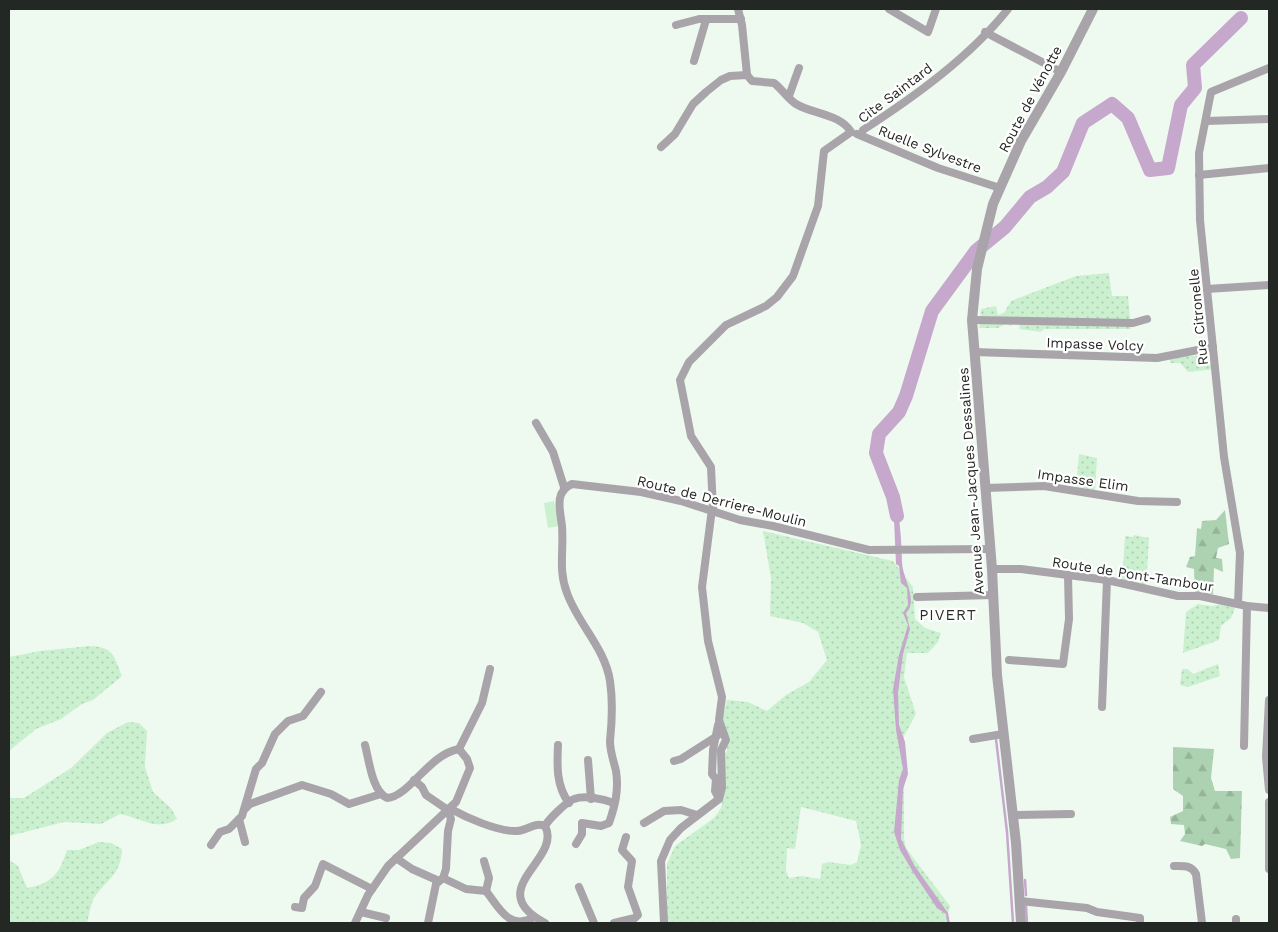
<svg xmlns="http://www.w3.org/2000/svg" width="1278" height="932" viewBox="0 0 1278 932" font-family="'Work Sans',sans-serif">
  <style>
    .grass { fill: url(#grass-dots); fill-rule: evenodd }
    .forest { fill: url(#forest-firs) }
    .pitch { fill: #cbf0cf }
    .water { fill: #c5a8cc }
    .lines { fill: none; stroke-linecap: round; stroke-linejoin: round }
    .stream { stroke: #c5a8cc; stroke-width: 2.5 }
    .river { stroke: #c5a8cc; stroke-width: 14 }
    .minor { stroke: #a8a4a9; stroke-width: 8 }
    .tertiary { stroke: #a8a4a9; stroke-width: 10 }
    .labels { text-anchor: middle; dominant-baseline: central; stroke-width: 4.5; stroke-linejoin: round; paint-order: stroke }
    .street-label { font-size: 14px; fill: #242824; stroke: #fff }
    .neighbourhood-label { font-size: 15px; letter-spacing: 1px; fill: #262f27; stroke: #fff }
  </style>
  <defs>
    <pattern id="grass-dots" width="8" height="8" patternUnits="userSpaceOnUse" patternTransform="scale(1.25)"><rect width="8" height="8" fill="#cbf0cf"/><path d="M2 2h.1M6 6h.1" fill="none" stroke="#aeceb2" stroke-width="1.8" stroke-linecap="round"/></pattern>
    <pattern id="forest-firs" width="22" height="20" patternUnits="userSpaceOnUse" patternTransform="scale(1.25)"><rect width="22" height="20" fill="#add2b1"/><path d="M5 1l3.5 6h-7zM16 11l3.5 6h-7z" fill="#95b498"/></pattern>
  </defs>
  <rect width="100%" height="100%" fill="#eefaef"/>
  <g class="grass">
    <path d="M1109 273 1112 296H1128L1131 329H1044L1041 332 1019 329 1021 321H1016L1011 326 1006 324 998 328H979L981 309 996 306 998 315 1004 313 1011 301 1076 276Z"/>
    <path d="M1205 355 1216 369 1188 372 1180 363H1170V357Z"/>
    <path d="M1079 454 1097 458 1095 491 1076 486Z"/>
    <path d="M763 531 893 561 913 587 915 619 925 628 941 633 938 642 928 653H907L904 677 916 714 904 736V838L906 848 950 906 946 923H667V864L675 846 714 818 721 808 725 788 724 756 727 750V736L722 719 727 700 748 702 767 711 786 695 809 682 827 660 818 632 803 623 770 616 771 578ZM801 807 856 821 861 845 857 862 851 865 828 862 822 864 820 879 801 876 789 878 786 871 787 848 795 849Z"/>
    <path d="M1134 535 1149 538 1146 586 1122 580 1125 536 1133 537Z"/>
    <path d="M1226 603 1235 608 1231 618 1221 626 1219 640 1183 653 1186 612 1198 604 1212 606Z"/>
    <path d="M90 646C114 647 114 656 122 676L93 700 82 704 61 719 36 729 9 751V657L40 651Z"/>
    <path d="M1218 664 1220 676 1188 687 1180 685 1182 669H1188L1193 674Z"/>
    <path d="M128 722 139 723 147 731 145 767 153 792 171 808 177 819C157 832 141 818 120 814L101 824 64 822 9 836V798H24L71 768 107 733Z"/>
    <path d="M99 842 111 843 122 849C121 877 105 879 93 900 90 907 89 916 87 923H9V860L18 866 27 888C53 883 59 874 67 850H79Z"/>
  </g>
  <g class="forest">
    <path d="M1225 510 1229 544 1218 548 1216 558 1222 559 1223 572 1214 568 1213 594H1195L1194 569 1186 567 1190 557 1195 556 1197 528 1201 529 1202 521 1216 520Z"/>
    <path d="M1173 747 1214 749 1211 778 1215 791H1242L1240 858 1231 859 1226 849 1205 844 1202 846 1180 841 1185 834 1184 825 1171 824 1170 817 1183 811V796L1173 789Z"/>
  </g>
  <path class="pitch" d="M554 501 559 526 548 528 544 503Z"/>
  <path class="water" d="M893 497C900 505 902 551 902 562 902 577 919 601 906 613L910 629 903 654 898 693 899 725 905 742 908 774 903 789 901 839 914 865 948 913 950 923H947L946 914 937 908 913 872 900 850 894 832 899 780 903 769 896 730 893 689 899 655 908 625 903 613 908 605 907 588 901 583 899 566 896 564Z"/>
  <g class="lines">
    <g class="stream">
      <path d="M996 739 1007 832 1013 923"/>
      <path d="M1025 880 1026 895"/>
      <path d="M1026 906 1027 923"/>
    </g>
    <path class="river" d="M897 516 893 497 876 453 879 434 899 412 906 396 932 311 976 251 1005 227 1030 197 1047 187 1063 172 1083 123 1112 104 1128 118 1150 170 1168 168 1181 105 1195 88 1193 65 1241 18"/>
    <g class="minor">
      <path d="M738 9 742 25 747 75"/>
      <path d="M889 9 928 32 936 9"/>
      <path d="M676 25 699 19H741"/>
      <path d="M985 32 1061 72"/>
      <path d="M694 61 706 20"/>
      <path d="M789 96 799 68"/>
      <path d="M1206 121 1269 119"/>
      <path d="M857 134 938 168 1000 188"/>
      <path d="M861 135 863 130C914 97 970 57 1008 9"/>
      <path d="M661 147 675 134 693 104 706 92 721 80 730 76 747 75 752 81 774 83C782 89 788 99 796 104 812 114 841 114 851 132"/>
      <path d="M1199 175 1269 168"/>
      <path d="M1207 289 1269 285"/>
      <path d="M972 320 1133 323 1147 319"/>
      <path d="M974 352 1157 358 1213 347"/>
      <path d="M536 423 553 452 564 487"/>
      <path d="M985 488 1044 486 1138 501 1177 502"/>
      <path d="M713 510 711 467 691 436 680 380 689 362 726 325 766 306 777 297 793 276 818 206 824 151 851 132"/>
      <path d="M992 569H1021L1107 580 1178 596H1200L1247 606 1269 608"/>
      <path d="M917 597 994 595"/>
      <path d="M1238 603 1240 553 1224 457 1200 220 1199 153 1211 92 1269 68"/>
      <path d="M1009 660 1063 664 1069 619 1068 575"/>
      <path d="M1269 700 1266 757 1269 790"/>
      <path d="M1102 707 1107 580"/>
      <path d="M718 725 713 750 712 774 716 779 715 791 719 799"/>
      <path d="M973 739 1003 734"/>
      <path d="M365 745C369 760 372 791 387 798 409 797 429 754 459 749"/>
      <path d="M558 745C557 765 556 786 569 803"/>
      <path d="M1244 746 1247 606"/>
      <path d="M459 749 482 703 490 669"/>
      <path d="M588 760 591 799"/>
      <path d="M674 761 681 759 717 736"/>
      <path d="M414 780 422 787 426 795 448 810 451 819 448 831 446 869 443 878 436 884 428 923"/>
      <path d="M1269 802V869"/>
      <path d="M245 809 250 804 302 785 331 794 349 804 381 794"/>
      <path d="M451 809C467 818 497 831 515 831 526 832 535 821 545 826"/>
      <path d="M1013 815 1071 814"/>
      <path d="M239 819 245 842"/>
      <path d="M644 823 664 811 681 810 697 815"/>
      <path d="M545 826C548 820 567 801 574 799 585 795 603 799 614 803"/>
      <path d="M576 844 582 834V823L601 826 609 823C615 806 619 790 616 771 614 762 610 752 610 741 612 722 613 701 610 681 605 648 578 624 567 593 558 570 564 550 562 526 560 509 554 492 572 484L641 492 681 501 740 520 773 526 869 550 991 549"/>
      <path d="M211 845 220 832 229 829 242 816 256 769 262 763 275 734 288 721 303 716 321 692"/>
      <path d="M396 858 412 869 439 881"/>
      <path d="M484 861 489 878 486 891"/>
      <path d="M1174 866C1184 866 1191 865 1196 874L1202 923"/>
      <path d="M443 878 466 889 486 891C498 906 509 932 534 917"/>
      <path d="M579 887 594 923"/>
      <path d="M1020 901 1087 908 1097 912 1140 918V923"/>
      <path d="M295 907 302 908 304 898 315 886 323 864 372 889"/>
      <path d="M361 912 386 918"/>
      <path d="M1236 919V923"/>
      <path d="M355 923 368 895 388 866 456 802 470 768 467 759 459 749"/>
      <path d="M545 923C481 889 563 860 545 826"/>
      <path d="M614 923 635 918 638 915 628 887 632 861 622 850 626 837"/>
      <path d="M664 923 661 861 670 840 681 828 719 799 722 788 721 750 726 740 719 720 722 697 708 641 702 587 712 509"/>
    </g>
    <path class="tertiary" d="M1021 923 1016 843 997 675 992 569 972 320 977 269 993 204 1021 141 1061 72 1093 9"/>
  </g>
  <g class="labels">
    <g class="street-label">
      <text transform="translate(895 93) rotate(-37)">Cite Saintard</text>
      <text transform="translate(1030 99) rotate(-62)">Route de Vénotte</text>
      <text transform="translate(930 149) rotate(21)">Ruelle Sylvestre</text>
      <text transform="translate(1198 317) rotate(-96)">Rue Citronelle</text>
      <text transform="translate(1095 344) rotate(2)">Impasse Volcy</text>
      <text transform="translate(1083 480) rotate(8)">Impasse Elim</text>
      <text transform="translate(971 481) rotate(-94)">Avenue Jean-Jacques Dessalines</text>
      <text transform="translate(722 501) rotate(14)">Route de Derriere-Moulin</text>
      <text transform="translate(1133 574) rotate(9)">Route de Pont-Tambour</text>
    </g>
    <g class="neighbourhood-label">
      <text x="948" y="615">PIVERT</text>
    </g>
  </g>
  <rect width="1278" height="932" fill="none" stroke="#242824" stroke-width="20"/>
</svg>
